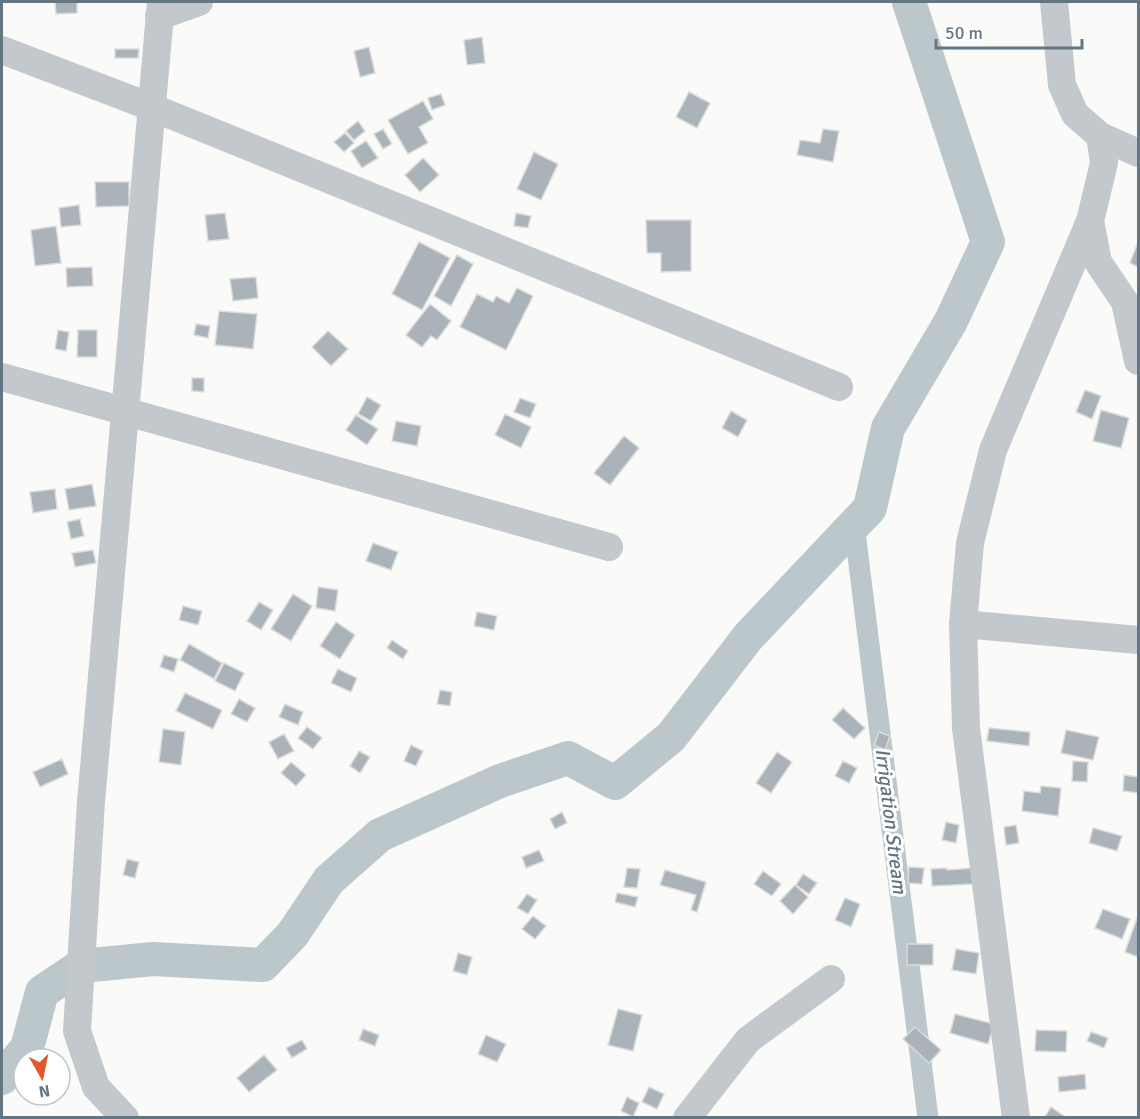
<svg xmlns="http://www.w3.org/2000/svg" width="1140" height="1119" viewBox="0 0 1140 1119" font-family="Signika,sans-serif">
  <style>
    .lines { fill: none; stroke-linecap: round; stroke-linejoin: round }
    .canal { stroke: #bbc7cb; stroke-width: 21 }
    .river { stroke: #bbc7cb; stroke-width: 34 }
    .building { fill: #aab3b9; stroke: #dcdcda; stroke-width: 1.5 }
    .minor { stroke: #c3c8cc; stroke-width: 28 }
    .labels { text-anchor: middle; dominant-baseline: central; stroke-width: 6; stroke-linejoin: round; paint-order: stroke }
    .water-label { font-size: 20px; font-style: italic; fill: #60757c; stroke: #fff }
  </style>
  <rect width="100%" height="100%" fill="#fafaf8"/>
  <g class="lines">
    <path class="canal" d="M854 524 928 1118"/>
    <path class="river" d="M2 1078 27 1048 42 992 81 966 153 959 263 965 292 935 329 880 380 835 500 781 568 758 615 783 671 737 748 637 870 508 888 428 951 321 988 242 909 2"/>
  </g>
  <g class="building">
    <path d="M55 2H77V13L56 14Z"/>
    <path d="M482 37 485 63 467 65 464 40Z"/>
    <path d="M369 47 375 73 360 77 354 51Z"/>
    <path d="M115 49H139L138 58H115Z"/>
    <path d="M689 92 710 103 697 128 676 117Z"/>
    <path d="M441 94 445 105 432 110 428 98Z"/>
    <path d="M423 101 433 119 419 127 428 143 408 154 388 120Z"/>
    <path d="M358 121 365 131 354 140 346 131Z"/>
    <path d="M383 129 392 144 383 149 374 134Z"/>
    <path d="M823 129 839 131 833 162 797 155 800 140 820 143Z"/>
    <path d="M345 133 354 143 344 152 334 142Z"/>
    <path d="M366 141 378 158 362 168 351 151Z"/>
    <path d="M534 152 558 164 541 200 517 189Z"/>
    <path d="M423 158 439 175 420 192 405 175Z"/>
    <path d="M95 182H129V206L96 207Z"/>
    <path d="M79 205 81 225 61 227 59 208Z"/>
    <path d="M225 213 229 239 208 241 205 215Z"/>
    <path d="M516 213 531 216 528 228 514 226Z"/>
    <path d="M646 220H691V271L661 272V253H647Z"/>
    <path d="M56 226 61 263 35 266 31 230Z"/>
    <path d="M419 242 450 258 422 310 392 294Z"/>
    <path d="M1138 242V267L1130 263Z"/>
    <path d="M457 255 473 264 451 306 434 296Z"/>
    <path d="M92 267 93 286 67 287 66 268Z"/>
    <path d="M256 277 258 298 233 301 230 279Z"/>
    <path d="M517 288 533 296 506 350 460 327 477 294 493 302 496 296 509 303Z"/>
    <path d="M430 304 451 321 437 340 431 336 422 347 406 335Z"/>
    <path d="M219 311 257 314 253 349 215 345Z"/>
    <path d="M196 324 210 326 208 338 194 335Z"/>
    <path d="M58 330 69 332 66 351 55 349Z"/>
    <path d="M78 330H97V357H77Z"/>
    <path d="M328 331 348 349 331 366 312 347Z"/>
    <path d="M192 378H204V392L192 391Z"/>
    <path d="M1085 390 1101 396 1092 419 1076 412Z"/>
    <path d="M367 397 381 405 371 421 358 414Z"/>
    <path d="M520 398 536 404 530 418 514 412Z"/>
    <path d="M1101 410 1129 418 1121 448 1093 441Z"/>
    <path d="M731 411 747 420 738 437 722 428Z"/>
    <path d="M505 414 531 427 521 448 495 435Z"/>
    <path d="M356 415 378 429 367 445 346 430Z"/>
    <path d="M396 421 421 426 417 446 392 441Z"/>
    <path d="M624 436 639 448 610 485 594 473Z"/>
    <path d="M92 484 96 506 69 510 65 489Z"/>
    <path d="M55 489 57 509 33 513 30 492Z"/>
    <path d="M80 519 84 536 71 539 67 522Z"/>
    <path d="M373 543 398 552 391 570 366 561Z"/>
    <path d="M93 550 96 563 75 567 72 553Z"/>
    <path d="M318 587 338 590 335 611 316 608Z"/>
    <path d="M293 594 312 606 291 641 271 629Z"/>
    <path d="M259 602 273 610 261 630 247 621Z"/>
    <path d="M183 606 202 611 198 625 179 620Z"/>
    <path d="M477 612 497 616 494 630 474 626Z"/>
    <path d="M336 622 355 635 340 659 320 646Z"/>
    <path d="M392 640 408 651 403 659 387 648Z"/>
    <path d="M189 644 222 663 214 679 180 660Z"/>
    <path d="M164 655 178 659 174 672 160 667Z"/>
    <path d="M224 663 244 673 235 691 215 681Z"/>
    <path d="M338 669 357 678 351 692 331 683Z"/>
    <path d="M440 690 452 692 450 706 437 704Z"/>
    <path d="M185 693 222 710 213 729 176 711Z"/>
    <path d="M239 699 255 708 247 722 231 714Z"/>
    <path d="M285 704 303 712 298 725 279 717Z"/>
    <path d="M843 708 865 728 854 739 832 720Z"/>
    <path d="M307 727 322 738 313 749 298 738Z"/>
    <path d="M989 728 1030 732 1029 746 987 741Z"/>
    <path d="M163 729 185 732 181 765 159 762Z"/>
    <path d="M1066 730 1099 737 1093 760 1061 753Z"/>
    <path d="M879 732 890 736 885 750 874 745Z"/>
    <path d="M284 734 294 751 278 759 269 742Z"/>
    <path d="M411 745 423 751 416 766 404 761Z"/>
    <path d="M359 751 370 757 360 773 350 766Z"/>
    <path d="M777 752 792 762 771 793 756 783Z"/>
    <path d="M62 759 68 774 40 787 33 772Z"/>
    <path d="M843 761 857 768 849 783 835 776Z"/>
    <path d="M1073 761 1088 762 1087 782 1072 781Z"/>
    <path d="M291 762 306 775 296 786 281 773Z"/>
    <path d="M1124 775 1138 777V793L1123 791Z"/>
    <path d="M1041 786 1061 788 1058 816 1022 811 1024 791 1040 793Z"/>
    <path d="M562 812 567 823 555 829 550 819Z"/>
    <path d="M946 822 959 825 956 843 942 840Z"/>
    <path d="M1016 825 1019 843 1006 845 1004 827Z"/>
    <path d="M1093 828 1122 836 1117 851 1089 843Z"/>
    <path d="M539 850 544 861 526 868 522 857Z"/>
    <path d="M127 859 139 862 135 878 123 875Z"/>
    <path d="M909 867 924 868 922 884 908 883Z"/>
    <path d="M627 868 640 869 637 888 624 887Z"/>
    <path d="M947 868V870L974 868 975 884 932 886 931 869Z"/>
    <path d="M665 870 706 882 697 912 691 910 696 895 660 885Z"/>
    <path d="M763 871 781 884 772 896 754 884Z"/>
    <path d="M803 874 817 883 809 894 796 885Z"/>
    <path d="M795 885 808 897 793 914 780 901Z"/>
    <path d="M617 893 638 897 635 907 615 902Z"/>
    <path d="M527 894 537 900 528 914 517 908Z"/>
    <path d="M845 898 860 904 851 927 835 920Z"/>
    <path d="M1103 909 1130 919 1122 939 1095 928Z"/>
    <path d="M533 916 546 926 535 939 522 929Z"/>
    <path d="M1137 918H1138V957L1125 952Z"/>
    <rect x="907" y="944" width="26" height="21"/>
    <path d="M956 949 979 953 976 974 952 970Z"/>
    <path d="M458 953 472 957 467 975 453 971Z"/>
    <path d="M618 1009 642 1015 633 1051 608 1045Z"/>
    <path d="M955 1014 994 1024 988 1044 950 1033Z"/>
    <path d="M915 1027 941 1050 929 1063 903 1039Z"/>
    <path d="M363 1029 379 1035 375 1046 359 1040Z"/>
    <path d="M1036 1030 1067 1031 1066 1052 1035 1051Z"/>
    <path d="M1091 1032 1108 1038 1104 1048 1087 1041Z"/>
    <path d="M486 1035 506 1044 497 1062 478 1054Z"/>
    <path d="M302 1040 307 1049 292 1058 286 1048Z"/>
    <path d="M264 1055 277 1070 249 1092 237 1078Z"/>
    <path d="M1085 1074 1086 1089 1059 1092 1058 1077Z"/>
    <path d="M649 1087 664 1094 657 1109 642 1102Z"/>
    <path d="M627 1097 639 1103 633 1117 621 1111Z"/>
    <path d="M1051 1107 1067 1118H1044Z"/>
  </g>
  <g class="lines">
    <g class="minor">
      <path d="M1054 2 1062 85 1075 114 1100 136 1104 163 1090 221 1098 262 1125 302 1138 361"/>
      <path d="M159 16 199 2"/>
      <path d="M2 50 151 107 839 387"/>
      <path d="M1100 136 1138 153"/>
      <path d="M2 377 609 547"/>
      <path d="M963 624 1138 640"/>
      <path d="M125 1118 96 1087 77 1031 91 802 161 2"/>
      <path d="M687 1118 748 1040 831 979"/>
      <path d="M1016 1118 966 728 963 624 970 543 993 450 1090 221"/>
    </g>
  </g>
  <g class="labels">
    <g class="water-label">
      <text transform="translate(891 821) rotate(83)">Irrigation Stream</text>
    </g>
  </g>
  <rect width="1140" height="1119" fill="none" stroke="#657683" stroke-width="6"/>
  <g transform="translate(42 1077) rotate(171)"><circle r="28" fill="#ffffff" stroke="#c1c8cd" stroke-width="1.5"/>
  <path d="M0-4.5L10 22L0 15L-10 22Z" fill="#e4572e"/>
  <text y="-9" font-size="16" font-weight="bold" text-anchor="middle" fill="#657683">N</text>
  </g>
  <path d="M936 39v9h146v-9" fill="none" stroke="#657683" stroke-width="3"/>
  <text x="945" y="39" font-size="18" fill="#657683" stroke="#ffffff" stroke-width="4.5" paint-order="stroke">50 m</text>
</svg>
